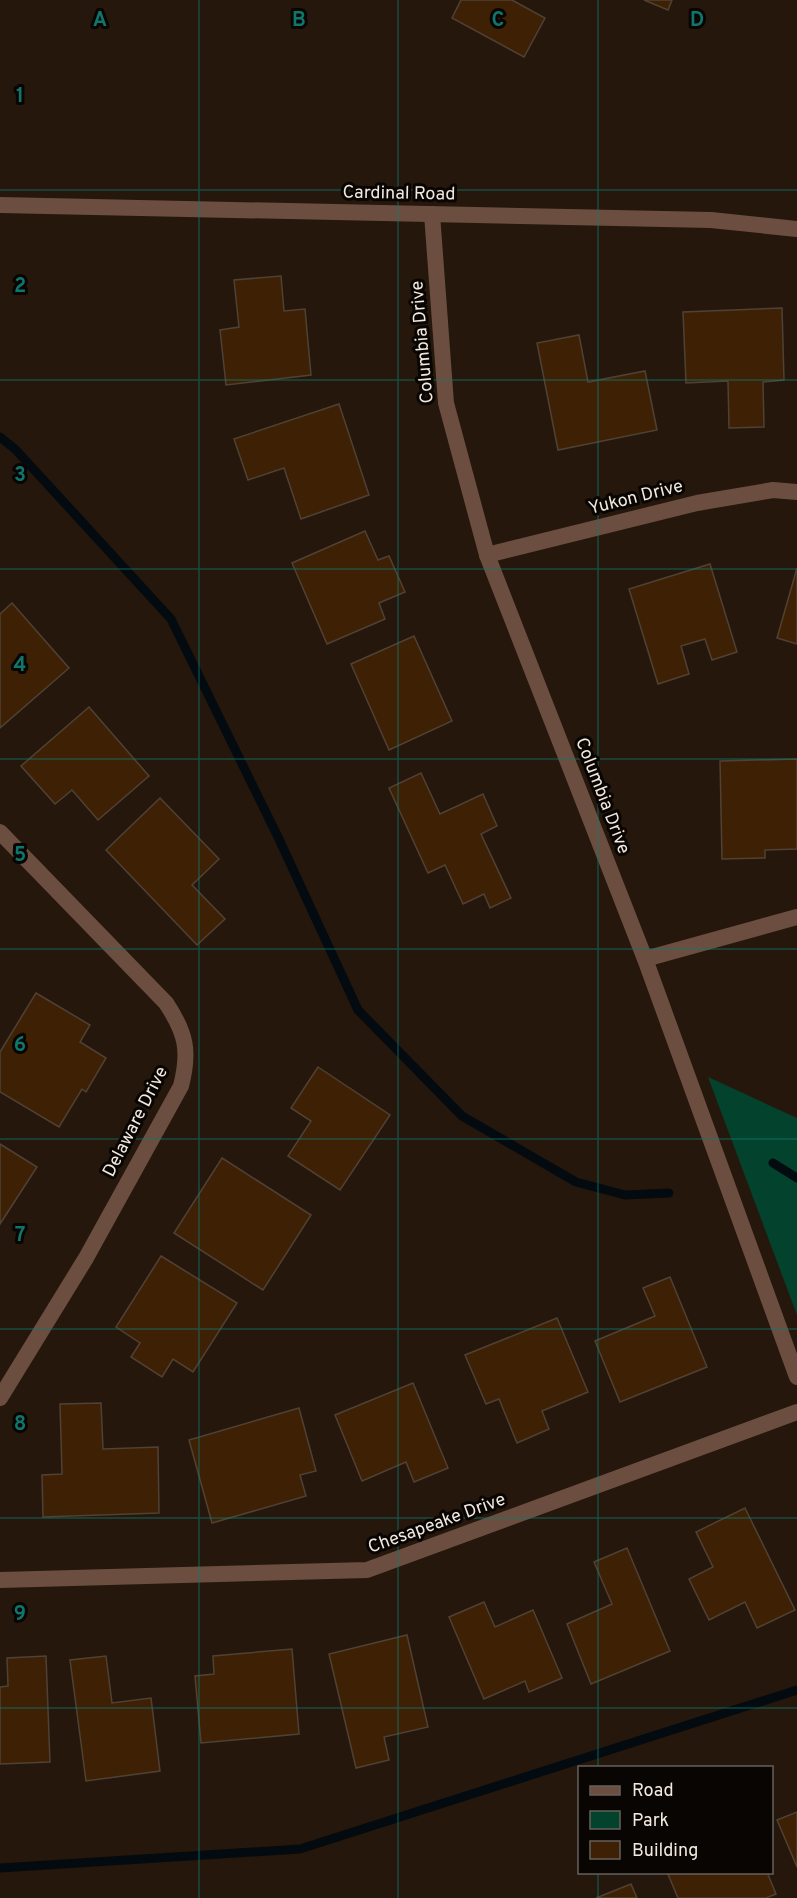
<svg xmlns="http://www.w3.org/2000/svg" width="797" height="1898" viewBox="0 0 797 1898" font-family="Overpass,sans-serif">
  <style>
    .green { fill: #03432d }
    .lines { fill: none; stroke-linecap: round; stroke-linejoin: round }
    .stream { stroke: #030b10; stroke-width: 9 }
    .building { fill: #3e2104; stroke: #504135; stroke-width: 1.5 }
    .minor { stroke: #6b4e40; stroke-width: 16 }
    .tertiary { stroke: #6b4e40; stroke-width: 16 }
    .grid { fill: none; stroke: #0f766e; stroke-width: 1.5; stroke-opacity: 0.55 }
    .labels { text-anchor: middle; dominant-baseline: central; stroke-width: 6; stroke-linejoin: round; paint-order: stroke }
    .street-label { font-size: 18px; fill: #f2e9e1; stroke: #090502 }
    .grid-label { font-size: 20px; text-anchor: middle; font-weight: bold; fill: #0f766e; stroke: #090502; stroke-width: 6; stroke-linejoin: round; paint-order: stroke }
  </style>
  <rect width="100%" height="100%" fill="#25170c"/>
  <path class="green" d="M708 1077 797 1118V1315Z"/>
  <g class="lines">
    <g class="stream">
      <path d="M0 437 16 450 171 619 278 837 358 1010 462 1116 576 1182 625 1195 669 1193"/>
      <path d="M773 1163 797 1178"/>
      <path d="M0 1868 300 1849 797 1690"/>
    </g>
  </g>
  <g class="building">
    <path d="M461 0H512L545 18 524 57 452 18Z"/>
    <path d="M644 0H672L668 10Z"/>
    <path d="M281 276 284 311 305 309 311 375 226 385 220 330 239 327 234 280Z"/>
    <path d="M782 308 784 380 763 382 764 427 729 428 728 381 686 383 683 312Z"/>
    <path d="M579 335 588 382 645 371 657 430 558 450 537 343Z"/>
    <path d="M339 404 369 495 301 519 284 468 248 480 234 439Z"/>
    <path d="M365 531 378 560 389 556 405 592 379 603 385 619 327 644 292 563Z"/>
    <path d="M710 564 737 652 712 660 705 639 681 646 689 674 658 684 629 589Z"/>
    <path d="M797 568V644L777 638Z"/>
    <path d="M12 603 69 668 0 728V614Z"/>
    <path d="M414 636 452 721 389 750 351 664Z"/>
    <path d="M89 707 149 776 98 820 72 790 55 804 21 766Z"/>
    <path d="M797 759V849L765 850V858L722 859 720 761Z"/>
    <path d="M421 773 440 814 483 794 497 826 481 834 511 898 490 908 484 894 463 904 445 865 428 873 389 788Z"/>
    <path d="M160 798 219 859 192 885 225 919 197 945 106 850Z"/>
    <path d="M36 993 90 1025 80 1042 106 1058 86 1092 82 1089 59 1127 0 1092V1052Z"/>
    <path d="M318 1067 390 1115 340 1190 288 1156 311 1121 291 1108Z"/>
    <path d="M0 1144 37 1167 0 1224Z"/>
    <path d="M222 1158 311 1215 263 1290 174 1233Z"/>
    <path d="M161 1256 237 1303 193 1372 173 1359 162 1377 131 1357 140 1343 116 1327Z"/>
    <path d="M670 1277 707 1367 620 1402 595 1341 655 1316 643 1288Z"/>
    <path d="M557 1318 588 1392 542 1411 549 1429 517 1443 499 1399 486 1404 465 1355Z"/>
    <path d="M413 1383 448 1468 414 1482 406 1462 362 1481 335 1415Z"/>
    <path d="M101 1403 103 1449 158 1447 159 1513 43 1517 42 1475 62 1474 60 1404Z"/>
    <path d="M299 1408 316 1471 300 1475 306 1496 212 1523 189 1440Z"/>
    <path d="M745 1508 795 1610 757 1628 745 1602 709 1620 689 1579 713 1567 696 1532Z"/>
    <path d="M627 1548 670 1651 591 1684 567 1624 612 1604 594 1562Z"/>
    <path d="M484 1602 495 1627 533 1610 562 1678 529 1692 525 1681 484 1699 449 1617Z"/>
    <path d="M407 1635 428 1727 384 1737 389 1760 356 1768 329 1654Z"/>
    <path d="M292 1649 299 1734 201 1743 195 1676 214 1674 213 1656Z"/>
    <path d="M46 1656 50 1762 0 1764V1687L8 1686 7 1658Z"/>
    <path d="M106 1656 112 1703 151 1698 160 1771 86 1781 70 1660Z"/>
    <path d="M797 1812V1867L777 1820Z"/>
    <path d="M667 1872H767L776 1894 766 1898H678Z"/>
    <path d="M631 1884 637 1898H596Z"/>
  </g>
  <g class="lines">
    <g class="minor">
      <path d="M432 214 446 403 487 555 645 959 797 1377"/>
      <path d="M487 555 697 503 773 490 797 492"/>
      <path d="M0 832 166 1003C186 1033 190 1051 181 1086L86 1258 0 1398"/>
      <path d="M645 959 797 917"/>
      <path d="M0 1580 367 1570 797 1412"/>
    </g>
    <path class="tertiary" d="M0 205 711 220 797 229"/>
  </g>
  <path class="grid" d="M199 0V1898M398 0V1898M598 0V1768M0 190H797M0 380H797M0 569H797M0 759H797M0 949H797M0 1139H797M0 1329H797M0 1518H797M0 1708H797M598 1872V1898"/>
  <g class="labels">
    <g class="street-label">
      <text transform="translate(399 194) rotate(1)">Cardinal Road</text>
      <text transform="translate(423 342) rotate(-95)">Columbia Drive</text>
      <text transform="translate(636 498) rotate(-14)">Yukon Drive</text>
      <text transform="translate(602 796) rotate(69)">Columbia Drive</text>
      <text transform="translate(136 1122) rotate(-63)">Delaware Drive</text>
      <text transform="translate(437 1524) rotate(-20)">Chesapeake Drive</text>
    </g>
  </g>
  <g class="grid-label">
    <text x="100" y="26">A</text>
    <text x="299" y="26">B</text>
    <text x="498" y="26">C</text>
    <text x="697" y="26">D</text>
    <text x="20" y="102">1</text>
    <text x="20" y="292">2</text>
    <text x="20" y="481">3</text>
    <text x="20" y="671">4</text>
    <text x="20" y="861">5</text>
    <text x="20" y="1051">6</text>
    <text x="20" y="1241">7</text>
    <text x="20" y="1430">8</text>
    <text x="20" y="1620">9</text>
  </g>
  <rect x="578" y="1766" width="195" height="108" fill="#090502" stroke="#66605b" stroke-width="1.5"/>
  <rect x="590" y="1786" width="30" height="9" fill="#6b4e40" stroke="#66605b" stroke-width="1.5"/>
  <text x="632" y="1796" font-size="18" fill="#f2e9e1">Road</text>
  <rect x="590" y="1811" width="30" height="18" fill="#03432d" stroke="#66605b" stroke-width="1.5"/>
  <text x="632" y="1826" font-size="18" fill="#f2e9e1">Park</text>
  <rect x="590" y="1841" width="30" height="18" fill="#3e2104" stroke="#66605b" stroke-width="1.5"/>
  <text x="632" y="1856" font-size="18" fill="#f2e9e1">Building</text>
</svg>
